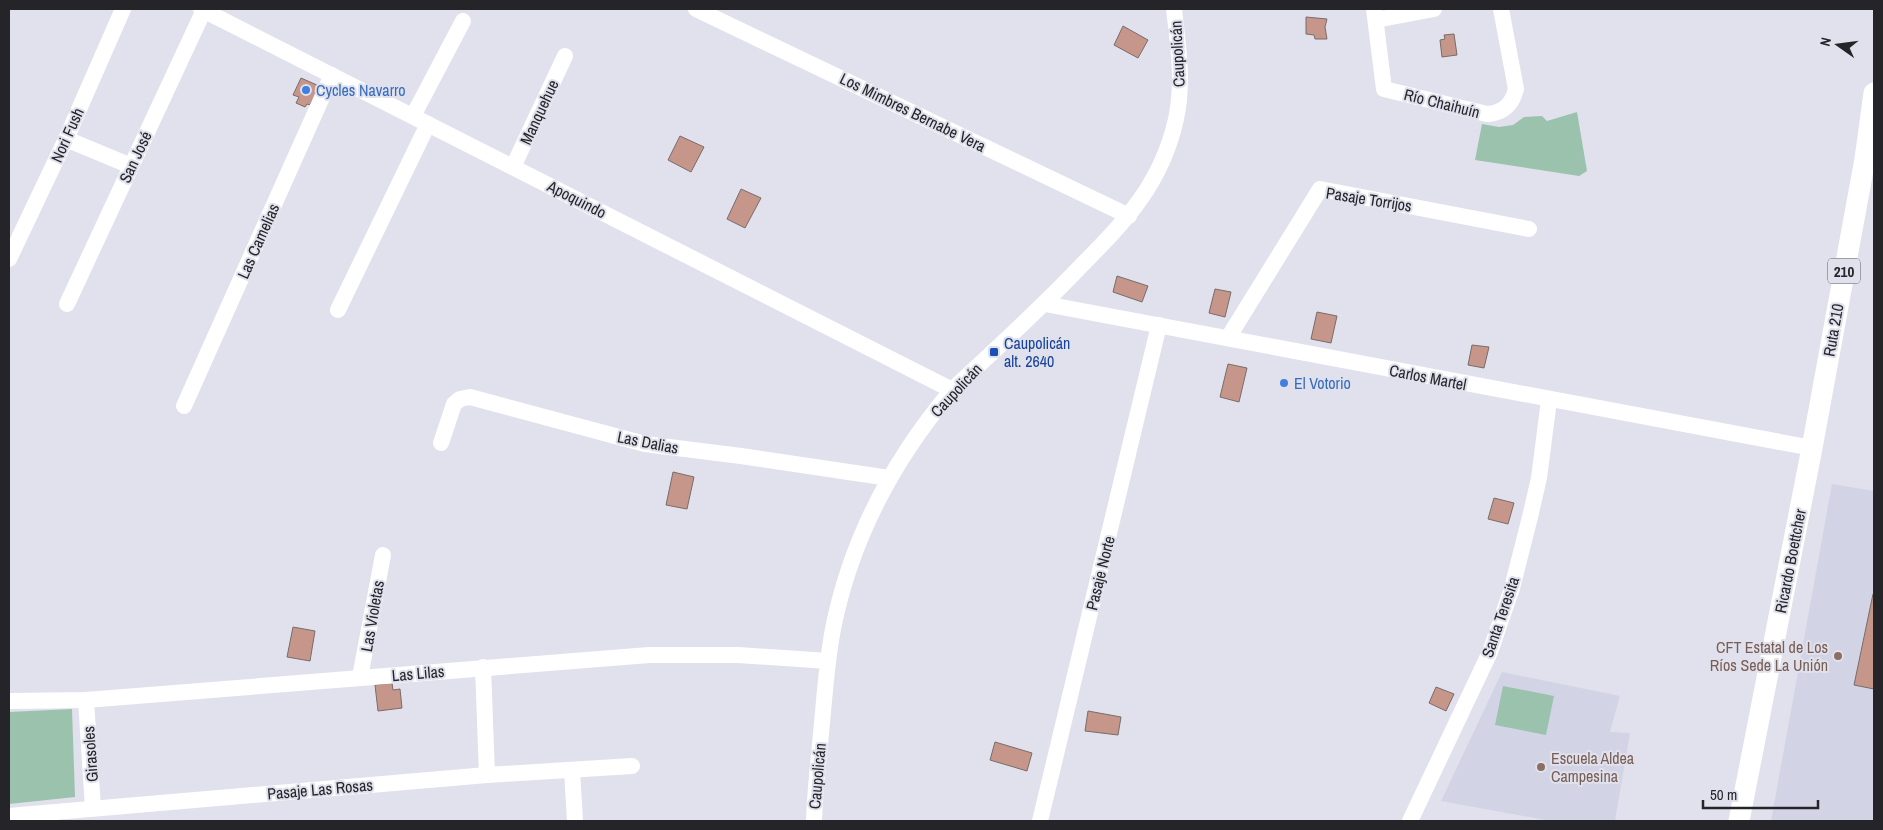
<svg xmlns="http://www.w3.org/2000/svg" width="1883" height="830" viewBox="0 0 1883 830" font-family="'Archivo Narrow',sans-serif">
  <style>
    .built { fill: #d2d4e6 }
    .green { fill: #9ac2ad }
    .building { fill: #c59689; stroke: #776d6a }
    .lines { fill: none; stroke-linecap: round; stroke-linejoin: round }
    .minor { stroke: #fff; stroke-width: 16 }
    .major { stroke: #fff; stroke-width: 21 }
    .shop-dot { fill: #3f7fe0; stroke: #e0e1ec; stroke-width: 2 }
    .transit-dot { fill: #1a4fb4; stroke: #e0e1ec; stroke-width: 2 }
    .education-dot { fill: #8d6e63; stroke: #e0e1ec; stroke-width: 2 }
    .labels { text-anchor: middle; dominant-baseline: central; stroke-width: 4; stroke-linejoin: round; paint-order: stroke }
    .shield { fill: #e0e1ec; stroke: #5d5d64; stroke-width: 1 }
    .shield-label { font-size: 15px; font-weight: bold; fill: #252529 }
    .street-label { font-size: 16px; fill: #252529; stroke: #e0e1ec }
    .shop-label { font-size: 16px; fill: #366cbe; stroke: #e0e1ec; text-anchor: start }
    .transit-label { font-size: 16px; fill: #164399; stroke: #e0e1ec; text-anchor: start }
    .education-label { font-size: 16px; fill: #785e54; stroke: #e0e1ec; text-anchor: end }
  </style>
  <rect width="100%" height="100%" fill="#e0e1ec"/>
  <g class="built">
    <path d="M1832 484 1874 491V821H1771Z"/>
    <path d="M1502 672 1620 696 1610 732 1630 733 1615 821H1551L1441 801Z"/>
  </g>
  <g class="green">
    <path d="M1577 112 1587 171 1579 176 1475 160 1482 124 1499 127 1513 125 1524 117 1542 116 1547 121Z"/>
    <path d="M1503 686 1554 696 1546 735 1495 725Z"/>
    <path d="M72 709 75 797 9 804V712Z"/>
  </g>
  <g class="building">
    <path d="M1306 17 1327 19 1325 27 1327 39H1315L1314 35 1306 34Z"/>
    <path d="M1123 26 1148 40 1138 58 1114 45Z"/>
    <path d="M1454 34 1457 55 1442 57 1440 40 1445 39 1444 35Z"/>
    <path d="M301 78 319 86 310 105 307 104 305 107 296 103 299 97 293 95Z"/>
    <path d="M680 136 704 147 691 172 668 160Z"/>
    <path d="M741 189 761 198 745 228 727 219Z"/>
    <path d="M1117 276 1148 286 1142 302 1113 292Z"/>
    <path d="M1215 289 1231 292 1225 317 1209 313Z"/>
    <path d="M1317 312 1337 316 1331 343 1311 339Z"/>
    <path d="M1472 345 1489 347 1484 368 1468 365Z"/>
    <path d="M1228 364 1247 368 1239 402 1220 397Z"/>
    <path d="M673 472 694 477 687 509 666 505Z"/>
    <path d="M1494 498 1514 503 1508 524 1488 519Z"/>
    <path d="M1873 594 1874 595V689L1854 685Z"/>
    <path d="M293 627 315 631 310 661 287 657Z"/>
    <path d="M392 683 393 690 400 689 402 708 378 711 375 685Z"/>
    <path d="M1436 687 1454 694 1446 711 1429 703Z"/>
    <path d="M1088 711 1121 717 1118 735 1085 731Z"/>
    <path d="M995 742 1032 753 1027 771 990 760Z"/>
  </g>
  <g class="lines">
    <g class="minor">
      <path d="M201 9 952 390"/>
      <path d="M696 9 1129 216"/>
      <path d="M1374 9 1384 89 1487 114C1503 113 1512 105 1516 89L1501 9"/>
      <path d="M1376 20 1434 9"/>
      <path d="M413 116 463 21"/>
      <path d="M66 139 131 166"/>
      <path d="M513 167 565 56"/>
      <path d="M9 259 66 139 123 9"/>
      <path d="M67 304 204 10"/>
      <path d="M1045 304 1812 448"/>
      <path d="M338 310 428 124"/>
      <path d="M1228 338 1320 189 1529 229"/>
      <path d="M184 406 332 75"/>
      <path d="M441 443 454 404 460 399 470 397 645 444 741 456 889 478"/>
      <path d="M483 667 487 775"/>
      <path d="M360 677 383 555"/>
      <path d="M86 700 93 808"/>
      <path d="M9 701 86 700 649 655H738L828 661"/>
      <path d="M572 770 575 821"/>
      <path d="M9 816 487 775 632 766"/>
      <path d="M814 821C815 788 819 756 822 723 825 691 827 660 833 629 851 538 893 460 952 390 995 350 1038 311 1078 269 1125 221 1161 186 1176 119 1184 82 1178 45 1174 9"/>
      <path d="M1040 821 1159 325"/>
      <path d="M1410 821 1490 652 1512 588 1530 517 1539 478 1549 400"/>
    </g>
    <path class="major" d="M1739 821 1812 448 1865 159 1874 93"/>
  </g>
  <g class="shop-dot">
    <circle cx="306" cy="90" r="5"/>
    <circle cx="1284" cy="383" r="5"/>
  </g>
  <rect class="transit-dot" x="989" y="347" width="10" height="10" rx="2.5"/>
  <g class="education-dot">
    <circle cx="1838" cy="656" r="5"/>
    <circle cx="1541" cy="767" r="5"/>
  </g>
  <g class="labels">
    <rect class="shield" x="1828" y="258.5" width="32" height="25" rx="4"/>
    <g class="shield-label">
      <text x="1844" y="271">210</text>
    </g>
    <g class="street-label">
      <text transform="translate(1177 54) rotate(-93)">Caupolicán</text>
      <text transform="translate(1442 103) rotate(14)">Río Chaihuín</text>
      <text transform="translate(539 112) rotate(-65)">Manquehue</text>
      <text transform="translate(913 112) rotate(26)">Los Mimbres Bernabe Vera</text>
      <text transform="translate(67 135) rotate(-66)">Nori Fush</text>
      <text transform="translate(135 157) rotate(-65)">San José</text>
      <text transform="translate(577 199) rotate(27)">Apoquindo</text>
      <text transform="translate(1369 199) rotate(9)">Pasaje Torrijos</text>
      <text transform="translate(258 241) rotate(-66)">Las Camelias</text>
      <text transform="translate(1833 330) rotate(-80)">Ruta 210</text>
      <text transform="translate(1428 377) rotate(11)">Carlos Martel</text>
      <text transform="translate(956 390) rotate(-47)">Caupolicán</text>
      <text transform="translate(648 442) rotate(11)">Las Dalias</text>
      <text transform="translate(1790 561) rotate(-79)">Ricardo Boettcher</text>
      <text transform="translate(1100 573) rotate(-76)">Pasaje Norte</text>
      <text transform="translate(372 616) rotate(-80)">Las Violetas</text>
      <text transform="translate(1500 617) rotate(-71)">Santa Teresita</text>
      <text transform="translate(418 673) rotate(-5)">Las Lilas</text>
      <text transform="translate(90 754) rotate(-94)">Girasoles</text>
      <text transform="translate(817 776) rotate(-85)">Caupolicán</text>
      <text transform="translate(320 789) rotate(-5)">Pasaje Las Rosas</text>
    </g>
    <g class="shop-label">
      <text x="316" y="90">Cycles Navarro</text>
      <text x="1294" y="383">El Votorio</text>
    </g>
    <g class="transit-label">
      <text x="1004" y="343">Caupolicán<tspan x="1004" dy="18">alt. 2640</tspan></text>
    </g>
    <g class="education-label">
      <text x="1828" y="647">CFT Estatal de Los<tspan x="1828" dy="18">Ríos Sede La Unión</tspan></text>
      <text x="1551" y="758" text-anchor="start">Escuela Aldea<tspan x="1551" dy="18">Campesina</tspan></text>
    </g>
  </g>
  <rect width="1883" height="830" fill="none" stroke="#252529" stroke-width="20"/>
  <g transform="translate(1838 45) rotate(284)" stroke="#e0e1ec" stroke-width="4" paint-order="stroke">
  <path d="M0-4L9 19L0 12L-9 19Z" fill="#252529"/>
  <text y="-8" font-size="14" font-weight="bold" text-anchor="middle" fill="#252529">N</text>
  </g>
  <path d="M1703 800v8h115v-8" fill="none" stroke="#252529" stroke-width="2.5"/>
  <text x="1710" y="800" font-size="15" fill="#252529" stroke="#e0e1ec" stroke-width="4" paint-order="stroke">50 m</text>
</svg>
